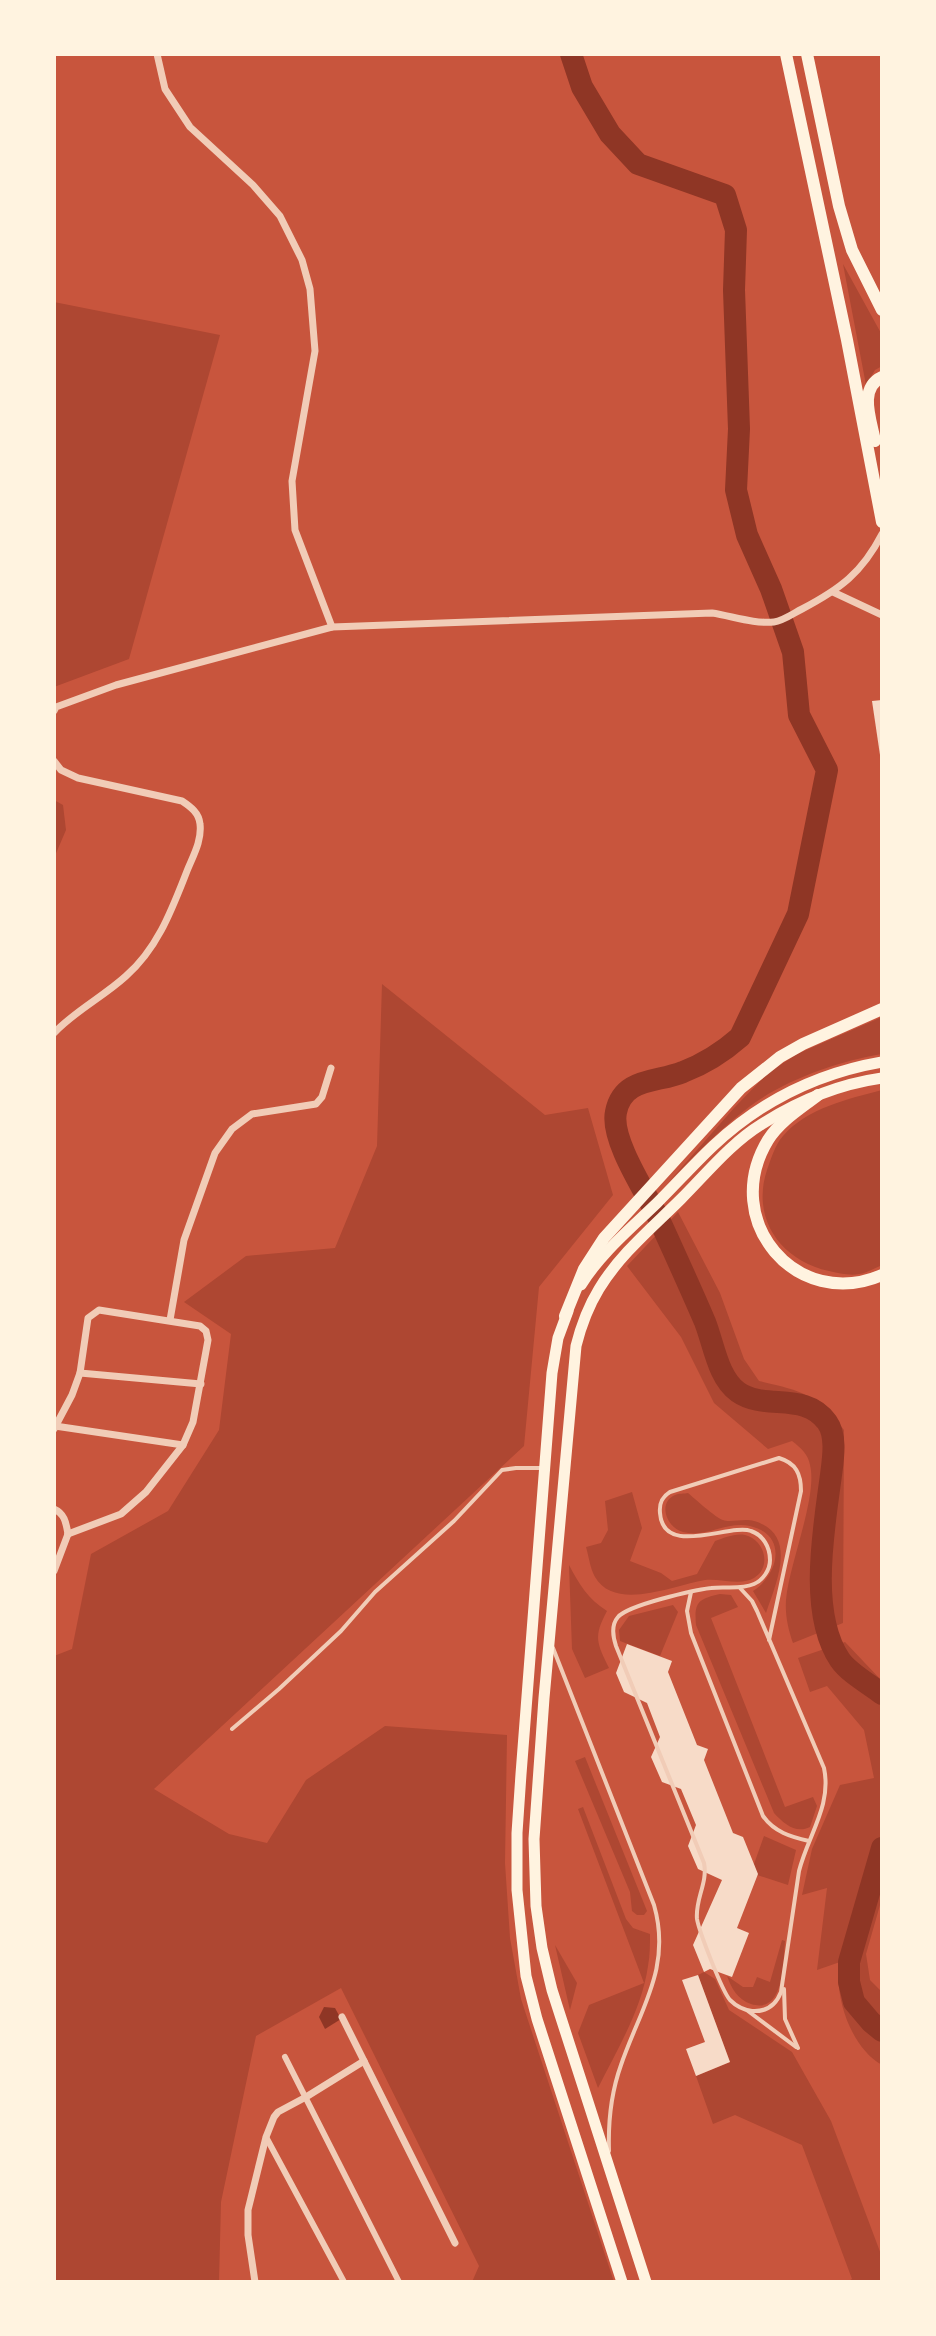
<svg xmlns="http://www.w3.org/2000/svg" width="936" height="2336" viewBox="0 0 936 2336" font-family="'Exo 2',sans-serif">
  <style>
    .green { fill: #ae4732 }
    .water { fill: #8f3625 }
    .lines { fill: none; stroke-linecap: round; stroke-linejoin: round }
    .river { stroke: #8f3625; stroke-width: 22 }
    .building { fill: #f7dbc8 }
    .service { stroke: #f1ccb7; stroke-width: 4 }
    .pedestrian { stroke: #f1ccb7; stroke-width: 6 }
    .minor { stroke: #f1ccb7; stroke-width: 7 }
    .secondary { stroke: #fff3e0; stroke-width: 11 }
    .trunk { stroke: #fff3e0; stroke-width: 12 }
  </style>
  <rect width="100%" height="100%" fill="#c8553d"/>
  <g class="green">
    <path d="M843 264 882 335V366L875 370 866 385Z"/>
    <path d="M54 302 220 335 129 659 54 687Z"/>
    <path d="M54 800 63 805 66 830 54 858Z"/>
    <path d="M382 984 545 1115 588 1108 613 1195 539 1287 524 1446 154 1789 229 1834 267 1843 306 1780 385 1726 507 1735 505 1863 510 1938 521 1999 614 2282H472L479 2266 341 1988 256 2036 221 2202 219 2282H54V1656L72 1649 91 1554 168 1511 219 1430 231 1334 184 1302 246 1256 335 1248 377 1146Z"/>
    <path d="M882 1017V1054C839 1061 784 1080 749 1107 719 1130 693 1157 667 1184L734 1108 768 1073 797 1054Z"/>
    <path d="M882 1090V1265C875 1268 867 1273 859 1274 850 1276 838 1273 829 1271 780 1260 751 1218 767 1170 771 1159 775 1145 783 1136 807 1108 848 1099 882 1090Z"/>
    <path d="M678 1212 720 1293 744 1359 759 1381C801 1391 817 1393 844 1430L843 1623 793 1643C788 1629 785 1615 786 1600 789 1564 818 1496 810 1465 808 1454 801 1448 792 1441L768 1449 714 1403 681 1337 627 1266Z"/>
    <path d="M632 1492 642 1528 630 1561 661 1573 672 1581 697 1574 715 1541C724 1538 735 1533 745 1535 765 1540 772 1567 754 1578 741 1586 719 1578 705 1580 675 1585 615 1612 595 1577 590 1568 589 1557 586 1547L601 1543 608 1530 605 1501Z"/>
    <path d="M688 1493C694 1498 716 1518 723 1520 730 1523 744 1518 754 1521 799 1534 776 1583 766 1613L753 1591C779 1574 788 1535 750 1526 727 1521 706 1538 683 1532 667 1528 657 1503 675 1495 679 1493 684 1494 688 1493Z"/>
    <path d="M569 1565C579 1584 588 1599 607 1611 593 1637 597 1643 609 1668L585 1678 572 1649Z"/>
    <path d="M720 1594 731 1595 738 1607 711 1618 785 1807 813 1797 817 1806 810 1827C796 1834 784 1824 774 1813L696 1625C694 1602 698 1599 720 1594Z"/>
    <path d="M673 1605 678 1612 660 1656 620 1641 619 1630 629 1616Z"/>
    <path d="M845 1642 882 1681V1898L866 1954 870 1980 882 1992V2065C851 2048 833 1995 840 1962L817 1970 827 1888 802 1895 812 1849 840 1785 874 1778 864 1730 827 1686 810 1692 798 1658Z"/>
    <path d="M585 1757 647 1911 644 1915H637L632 1911 630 1892 575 1761Z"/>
    <path d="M583 1807 626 1919 633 1928 650 1934C650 1945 650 1955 648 1966 642 2009 617 2050 598 2088L578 2033 589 2005 644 1983 578 1809Z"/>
    <path d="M764 1836 796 1850 788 1885 757 1875 754 1864Z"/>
    <path d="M782 1940 785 1941C783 1961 785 2015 751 2004 737 1999 732 1989 727 1976L743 1987H753L757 1977 770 1982Z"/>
    <path d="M555 1945 577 1983 570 2010Z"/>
    <path d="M704 1972 715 1979 729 2010 792 2052 831 2121 882 2257V2282H847L852 2279 802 2145 735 2115 713 2124 696 2076 730 2062 698 1975Z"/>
  </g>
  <path class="water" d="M324 2007 335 2008 341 2019 325 2029 319 2017Z"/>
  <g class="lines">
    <g class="river">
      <path d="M571 54 582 87 610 134 638 164 725 195 736 230 734 290 739 429 736 490 747 535 771 589 793 652 799 715 827 770 798 914 740 1037C723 1052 704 1064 683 1072 657 1083 623 1077 616 1112 610 1139 646 1193 658 1217 674 1252 690 1287 705 1322 714 1345 718 1378 738 1392 765 1411 805 1391 827 1422 837 1436 833 1459 831 1475 824 1528 808 1613 840 1660 849 1673 869 1684 882 1694"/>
      <path d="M882 1848 849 1962V1982L854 2002 871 2022 882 2031"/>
    </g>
  </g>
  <g class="building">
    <path d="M882 700V755H880L872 701Z"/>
    <path d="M627 1644 672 1661 668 1672 697 1745 708 1749 704 1760 733 1833 743 1837 758 1874 737 1928 749 1933 732 1977 710 1969 704 1972 693 1945 722 1880 698 1869 688 1846 696 1825 681 1789 662 1782 651 1757 660 1737 647 1703 624 1692 616 1673Z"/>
    <path d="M698 1975 730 2062 696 2076 686 2049 705 2042 682 1980Z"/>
  </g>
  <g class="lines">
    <g class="service">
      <path d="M740 1588 752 1601 757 1611 824 1768C832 1806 808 1835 799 1871L781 1992C776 2005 766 2012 752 2011 744 2010 736 2006 730 2000 722 1991 699 1931 697 1919 695 1899 708 1883 704 1863L616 1646C613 1637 611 1625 618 1617 628 1605 694 1590 711 1588 725 1586 740 1590 754 1584 763 1580 770 1570 770 1560 770 1547 763 1535 751 1531 730 1523 663 1558 660 1513 659 1503 662 1497 670 1492L779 1458C796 1463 801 1474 801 1491L769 1640"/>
      <path d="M691 1592 687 1611 691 1633 763 1816C774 1832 791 1837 809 1841"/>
      <path d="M553 1648 654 1905C672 1968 640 2009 621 2065 611 2093 608 2121 609 2151"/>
      <path d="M232 1729 279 1689 341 1631 375 1592 454 1521 502 1470 516 1468H541"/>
      <path d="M784 1989 785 2019 798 2048"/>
      <path d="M748 2011 796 2047"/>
    </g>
    <g class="pedestrian">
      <path d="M285 2057 399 2282"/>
      <path d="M266 2137 344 2282"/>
    </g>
    <g class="minor">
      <path d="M157 54 165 89 190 127 253 185 280 216 302 260 310 289 315 351 292 481 295 530 332 627"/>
      <path d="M833 592 882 615"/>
      <path d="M54 711 56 707 116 685 332 627 712 613C732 616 754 624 774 622 783 621 794 613 802 609 840 589 862 573 882 534"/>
      <path d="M54 761 61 770 78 778 182 801C191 807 199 813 200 824 202 841 193 856 187 871 172 909 158 948 126 976 103 997 76 1010 54 1033"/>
      <path d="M170 1320 184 1240 215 1153 232 1129 252 1114 316 1104 322 1097 331 1068"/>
      <path d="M80 1373 201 1384"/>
      <path d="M55 1426 183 1445"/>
      <path d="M54 1429 72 1395 80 1373 88 1318 99 1310 200 1326 206 1331 208 1340 193 1422 183 1445 146 1492 121 1514 68 1534"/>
      <path d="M54 1509C65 1514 66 1523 68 1534"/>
      <path d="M54 1571 68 1534"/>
      <path d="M342 2017 455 2243"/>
      <path d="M255 2282 248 2235V2210L266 2137 274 2117 278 2112 306 2097 364 2061"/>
    </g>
    <g class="secondary">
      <path d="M581 1285C601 1253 630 1229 657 1203 676 1184 694 1164 713 1146 761 1101 818 1073 882 1062"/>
      <path d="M568 1311 558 1338 552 1373 521 1774 517 1833V1890L526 1976 537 2019 622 2282"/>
      <path d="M646 2282 552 1990 542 1948 536 1906 534 1839 544 1698 576 1346C581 1326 588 1307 599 1289 620 1254 653 1227 681 1199 707 1173 731 1143 762 1124 798 1101 840 1084 882 1078"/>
    </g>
    <g class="trunk">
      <path d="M786 54 847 340 882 522"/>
      <path d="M807 54 839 206 852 250 882 310"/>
      <path d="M875 441C871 420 858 388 882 377"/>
      <path d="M818 1095C800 1109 780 1121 768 1140 719 1221 797 1312 882 1275"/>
      <path d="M565 1316 584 1269 604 1238 741 1088 780 1057 803 1044 882 1009"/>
    </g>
  </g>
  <rect width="936" height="2336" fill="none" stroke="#fff3e0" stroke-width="112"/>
</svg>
